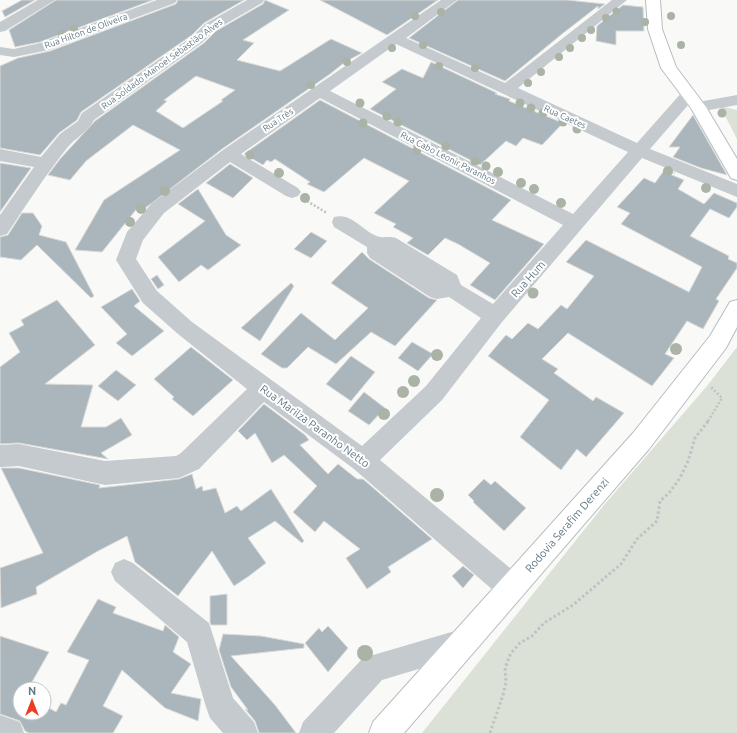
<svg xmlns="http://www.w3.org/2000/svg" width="737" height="733" viewBox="0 0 737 733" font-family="Ubuntu,sans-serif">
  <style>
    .green { fill: #dce1d7 }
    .building { fill: #aab6bb; stroke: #dbdbd9; fill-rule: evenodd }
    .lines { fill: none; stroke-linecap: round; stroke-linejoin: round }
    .major-casing { stroke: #b7bdc1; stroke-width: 2 }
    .path-far1 { stroke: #bec2c4; stroke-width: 2.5; stroke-dasharray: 2 2; stroke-linecap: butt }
    .path { stroke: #bec2c4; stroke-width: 3; stroke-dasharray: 2.5 2.5; stroke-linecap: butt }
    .minor { fill: #c4cacd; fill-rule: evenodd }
    .major { fill: #fff; fill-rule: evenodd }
    .tree { fill: #aab3a5 }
    .labels { text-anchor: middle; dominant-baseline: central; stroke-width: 4; stroke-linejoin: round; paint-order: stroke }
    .far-street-label { font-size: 9px; fill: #627884; stroke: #fff }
    .street-label { font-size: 11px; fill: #627884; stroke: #fff }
  </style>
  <rect width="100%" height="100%" fill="#f9f9f7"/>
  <g class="green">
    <path d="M720 106 737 110V139Z"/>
    <path d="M737 347V733H422L604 505 707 386Z"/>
  </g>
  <g class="building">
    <path d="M22 0H35L5 17 2 11Z"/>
    <path d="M56 0H153L40 42 15 47 9 30Z"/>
    <path d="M178 0H244L204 23 192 35 81 112 77 120 59 133 40 155 0 148V66L18 58 50 51 176 4Z"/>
    <path d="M265 0 289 10 243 40 254 43 237 60 280 71 331 39 362 53 345 62 330 74 222 149 148 206 143 209 139 206 102 252 75 250 104 200 180 150 133 125 86 161 70 180 48 175 60 159 95 121 204 43 216 31 263 4ZM196 76 235 90 221 100 223 101 183 128 156 111 167 101 164 100Z"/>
    <path d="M320 0H438L387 35Z"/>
    <path d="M458 0H567L605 4 598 9V6L562 34 505 81 409 38Z"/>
    <path d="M623 5 643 7 644 31H616V45L596 41 597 26Z"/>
    <path d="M431 62 497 93 495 94 510 99 509 101 563 123 542 145 523 138 516 146 506 141 480 165 370 109 396 89 382 82 402 69 423 78Z"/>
    <path d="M320 100 511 200 492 220 544 244 495 300 470 285 490 263 458 244 445 238 428 255 407 243 413 238 393 227 396 224 374 213 409 181 364 158 324 192 307 184 310 182 275 159 271 162 267 160 263 165 244 154Z"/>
    <path d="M693 115 727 175 701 168 673 157 680 147H669Z"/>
    <path d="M0 163 31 168 0 212Z"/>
    <path d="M230 164 253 178 233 198 206 183Z"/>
    <path d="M665 169 675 173H667L684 180 678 189 704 204 714 193 737 203V207L729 218 710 209 690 236 729 256 728 259 737 263V268L716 299 719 301 703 329 687 321 665 354 674 358 652 386 568 333 542 359 558 369 554 373 593 401 596 397 624 413 586 457 577 449 561 470 520 437 549 400 488 356 506 335 512 339 528 323 538 329 561 305 567 309 594 276 566 262 586 240 689 292 702 267 621 224 630 213 617 207 644 178 655 183Z"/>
    <path d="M198 189 226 235 241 245 208 270 201 265 179 282 158 257 205 221 178 204Z"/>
    <path d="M22 213H33L42 226 39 235 66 242 94 296 91 298 37 245 21 260 0 257V237L8 235Z"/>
    <path d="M311 232 327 241 311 258 294 249Z"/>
    <path d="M362 252 369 259 429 298 437 300 395 346 371 332 336 364 308 347 287 368H282L261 354 301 313 335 340 368 308 331 283Z"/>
    <path d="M157 275 164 285 158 289 151 279Z"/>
    <path d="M291 283 294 286 260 341 241 328Z"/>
    <path d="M132 289 140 301 134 306 164 331 132 356 116 343 127 334 101 307Z"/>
    <path d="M57 300 95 345 45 384 93 385 81 427H106L121 418 132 435 101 453 108 459 19 443 0 444V367L20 352 9 333 24 325 21 320Z"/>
    <path d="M412 342 433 354 418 371 398 358Z"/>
    <path d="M191 347 233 380 193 416 172 399 174 397 154 379Z"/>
    <path d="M351 356 375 372 351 401 326 384Z"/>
    <path d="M116 370 136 385 118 401 98 386Z"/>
    <path d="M364 392 385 408 369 425 348 411Z"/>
    <path d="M264 404 305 435 309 440 300 445 328 474 338 464 357 479H363L432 539 388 567 391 572 367 589 346 558 360 549 324 521 315 532 293 512 317 486 284 455 272 463 255 433 247 440 238 431Z"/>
    <path d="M1 468H19L100 485 99 488 179 479 192 474 196 489 202 486 203 491 216 488 225 513 237 506 241 511 271 489 304 541 302 543 275 521 248 538 266 563 249 576 234 586 212 551 178 596 135 562 127 536 98 551 36 587 37 594 1 608 0 568 43 553Z"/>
    <path d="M484 479 491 485 495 481 526 508 504 531 473 502 474 501 468 495Z"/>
    <path d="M463 566 474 575 463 588 452 576Z"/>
    <path d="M227 594V625H211L210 622V596Z"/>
    <path d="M98 599 116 607 113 613 163 631 165 625 179 637 173 652 191 664 171 693 201 699 198 721 165 708 122 670 103 706 123 716 113 733H29L25 731 20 721 0 714V636L49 652 28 689H20V713H44V705L56 712 61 703 66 705 89 660 67 652Z"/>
    <path d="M328 626 348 648 328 672 305 643 319 628 322 632Z"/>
    <path d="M223 634 261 636 304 644V648L231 656 275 705 296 733H259L255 721 245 709 248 710 231 687 219 650Z"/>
  </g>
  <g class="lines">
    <defs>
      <g id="major">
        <path d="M646 0H660L662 29 676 67 706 107 737 159V180L731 178 691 108 661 68 648 29Z"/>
        <path d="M737 300V327L726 348 649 449 404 733H369L373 722 633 433 710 336 730 302Z"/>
      </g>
    </defs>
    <use href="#major" class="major-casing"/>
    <g class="path-far1">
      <path d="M307 201 327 213"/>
      <path d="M708 421 722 398 710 386"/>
    </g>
    <path class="path" d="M490 733 503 695 506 682 505 668 511 653 520 643 532 636 544 623 573 605 621 564 637 539 657 521 660 501 669 493 680 478 688 461 695 438 709 420"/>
    <g class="minor">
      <path d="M38 0H55L5 31 0 32V22Z"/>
      <path d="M157 0H177L175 3 49 50 14 57 0 55V47L14 49 40 43Z"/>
      <path d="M247 0H264L262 3 215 30 203 42 94 120C88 132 75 138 67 148 45 176 26 205 7 234L0 236V215L34 167 0 161V149L41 157 60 134 78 121 82 113 193 36 205 24Z"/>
      <path d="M441 0H457L406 38 505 83 612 0H627L518 88 637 143 683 91H695L697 94 695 97 650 149 737 184V197L642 158 502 322 442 400 380 460 522 578 526 588 522 598 512 602 502 598 354 469 264 402 199 469 179 478 105 485 19 466 0 467V445L19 444 105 461 176 456 181 453 247 389 178 334 143 303 116 260 127 232 152 203 223 150ZM396 44 628 152 573 214 330 91ZM320 98 563 225 493 304 461 285 457 275 396 238C390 236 385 238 380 237 363 233 353 212 334 217L332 222 334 227 367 247V253L370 258 430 297 437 299 449 297 481 318 426 386 362 446 192 322 157 291 136 259 143 240 164 213 230 162 286 196 292 198 298 196 301 192 298 188 241 154Z"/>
      <path d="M737 95V105L698 112 692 110 690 107 692 104 698 102Z"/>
      <path d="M124 559 133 563 209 623 233 698 254 722 258 733H223L210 718 206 707 187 642 115 581 111 572 115 563Z"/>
      <path d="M465 628 475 632 479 642 475 652 382 680 334 733H299L303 722 363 658Z"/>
      <path d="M0 715 20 722 24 733H0Z"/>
    </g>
    <use href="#major" class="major"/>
  </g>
  <g class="tree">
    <circle cx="616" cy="11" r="3.5"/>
    <circle cx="441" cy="12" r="4"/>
    <circle cx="415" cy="16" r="4"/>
    <circle cx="671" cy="16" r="4"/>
    <circle cx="606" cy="18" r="4"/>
    <circle cx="645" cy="22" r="4"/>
    <circle cx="74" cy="29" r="4"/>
    <circle cx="591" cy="30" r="4"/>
    <circle cx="62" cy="34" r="4"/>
    <circle cx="582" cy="38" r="4"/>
    <circle cx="423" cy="45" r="4"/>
    <circle cx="681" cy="45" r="4"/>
    <circle cx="392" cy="48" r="4"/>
    <circle cx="570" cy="48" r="4"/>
    <circle cx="559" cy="57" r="4"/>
    <circle cx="347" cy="62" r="4"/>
    <circle cx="439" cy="66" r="4"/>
    <circle cx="475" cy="68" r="4"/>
    <circle cx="541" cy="72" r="4"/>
    <circle cx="528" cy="83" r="4"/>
    <circle cx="311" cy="85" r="4"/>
    <circle cx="360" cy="103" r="4.5"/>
    <circle cx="520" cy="103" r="4.5"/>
    <circle cx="531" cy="108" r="4.5"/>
    <circle cx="543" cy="113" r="4.5"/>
    <circle cx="722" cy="113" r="4.5"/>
    <circle cx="387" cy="116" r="4.5"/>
    <circle cx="398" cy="122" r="4.5"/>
    <circle cx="563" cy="122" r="4.5"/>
    <circle cx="363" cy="123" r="4.5"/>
    <circle cx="577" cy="129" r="4.5"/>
    <circle cx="446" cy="146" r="4.5"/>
    <circle cx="417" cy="150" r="4.5"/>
    <circle cx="250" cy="155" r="4.5"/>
    <circle cx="475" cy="161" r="4.5"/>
    <circle cx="486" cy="166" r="4.5"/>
    <circle cx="668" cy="171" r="5"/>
    <circle cx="498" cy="172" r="5"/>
    <circle cx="279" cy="173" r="5"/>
    <circle cx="521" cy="183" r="5"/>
    <circle cx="706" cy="188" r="5"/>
    <circle cx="534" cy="189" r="5"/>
    <circle cx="165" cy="191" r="5"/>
    <circle cx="305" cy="198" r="5"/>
    <circle cx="561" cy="203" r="5"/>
    <circle cx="141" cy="209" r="5"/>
    <circle cx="130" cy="222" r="5"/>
    <circle cx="533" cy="293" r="5.5"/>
    <circle cx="676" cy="349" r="6"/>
    <circle cx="437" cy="355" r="6"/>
    <circle cx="414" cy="381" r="6"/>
    <circle cx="403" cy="392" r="6"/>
    <circle cx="384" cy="414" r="6"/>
    <circle cx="437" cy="495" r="7"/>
    <circle cx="365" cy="653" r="8"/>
  </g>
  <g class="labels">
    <g class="far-street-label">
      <text transform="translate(86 31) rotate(-20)">Rua Hilton de Oliveira</text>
      <text transform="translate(162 64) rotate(-36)">Rua Soldado Manoel Sebastião Alves</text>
      <text transform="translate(565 117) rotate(24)">Rua Caetes</text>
      <text transform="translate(278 120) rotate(-34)">Rua Três</text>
      <text transform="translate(448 158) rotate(27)">Rua Cabo Leonir Paranhos</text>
    </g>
    <g class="street-label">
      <text transform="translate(528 279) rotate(-48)">Rua Hum</text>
      <text transform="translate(315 426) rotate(36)">Rua Marilza Paranho Netto</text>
      <text transform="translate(567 525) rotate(-49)">Rodovia Serafim Derenzi</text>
    </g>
  </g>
  <g transform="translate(32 701)"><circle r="19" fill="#ffffff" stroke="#c0c9ce"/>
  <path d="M0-3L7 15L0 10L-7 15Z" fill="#ee3c21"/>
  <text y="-6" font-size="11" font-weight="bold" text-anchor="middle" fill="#627884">N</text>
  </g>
</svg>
